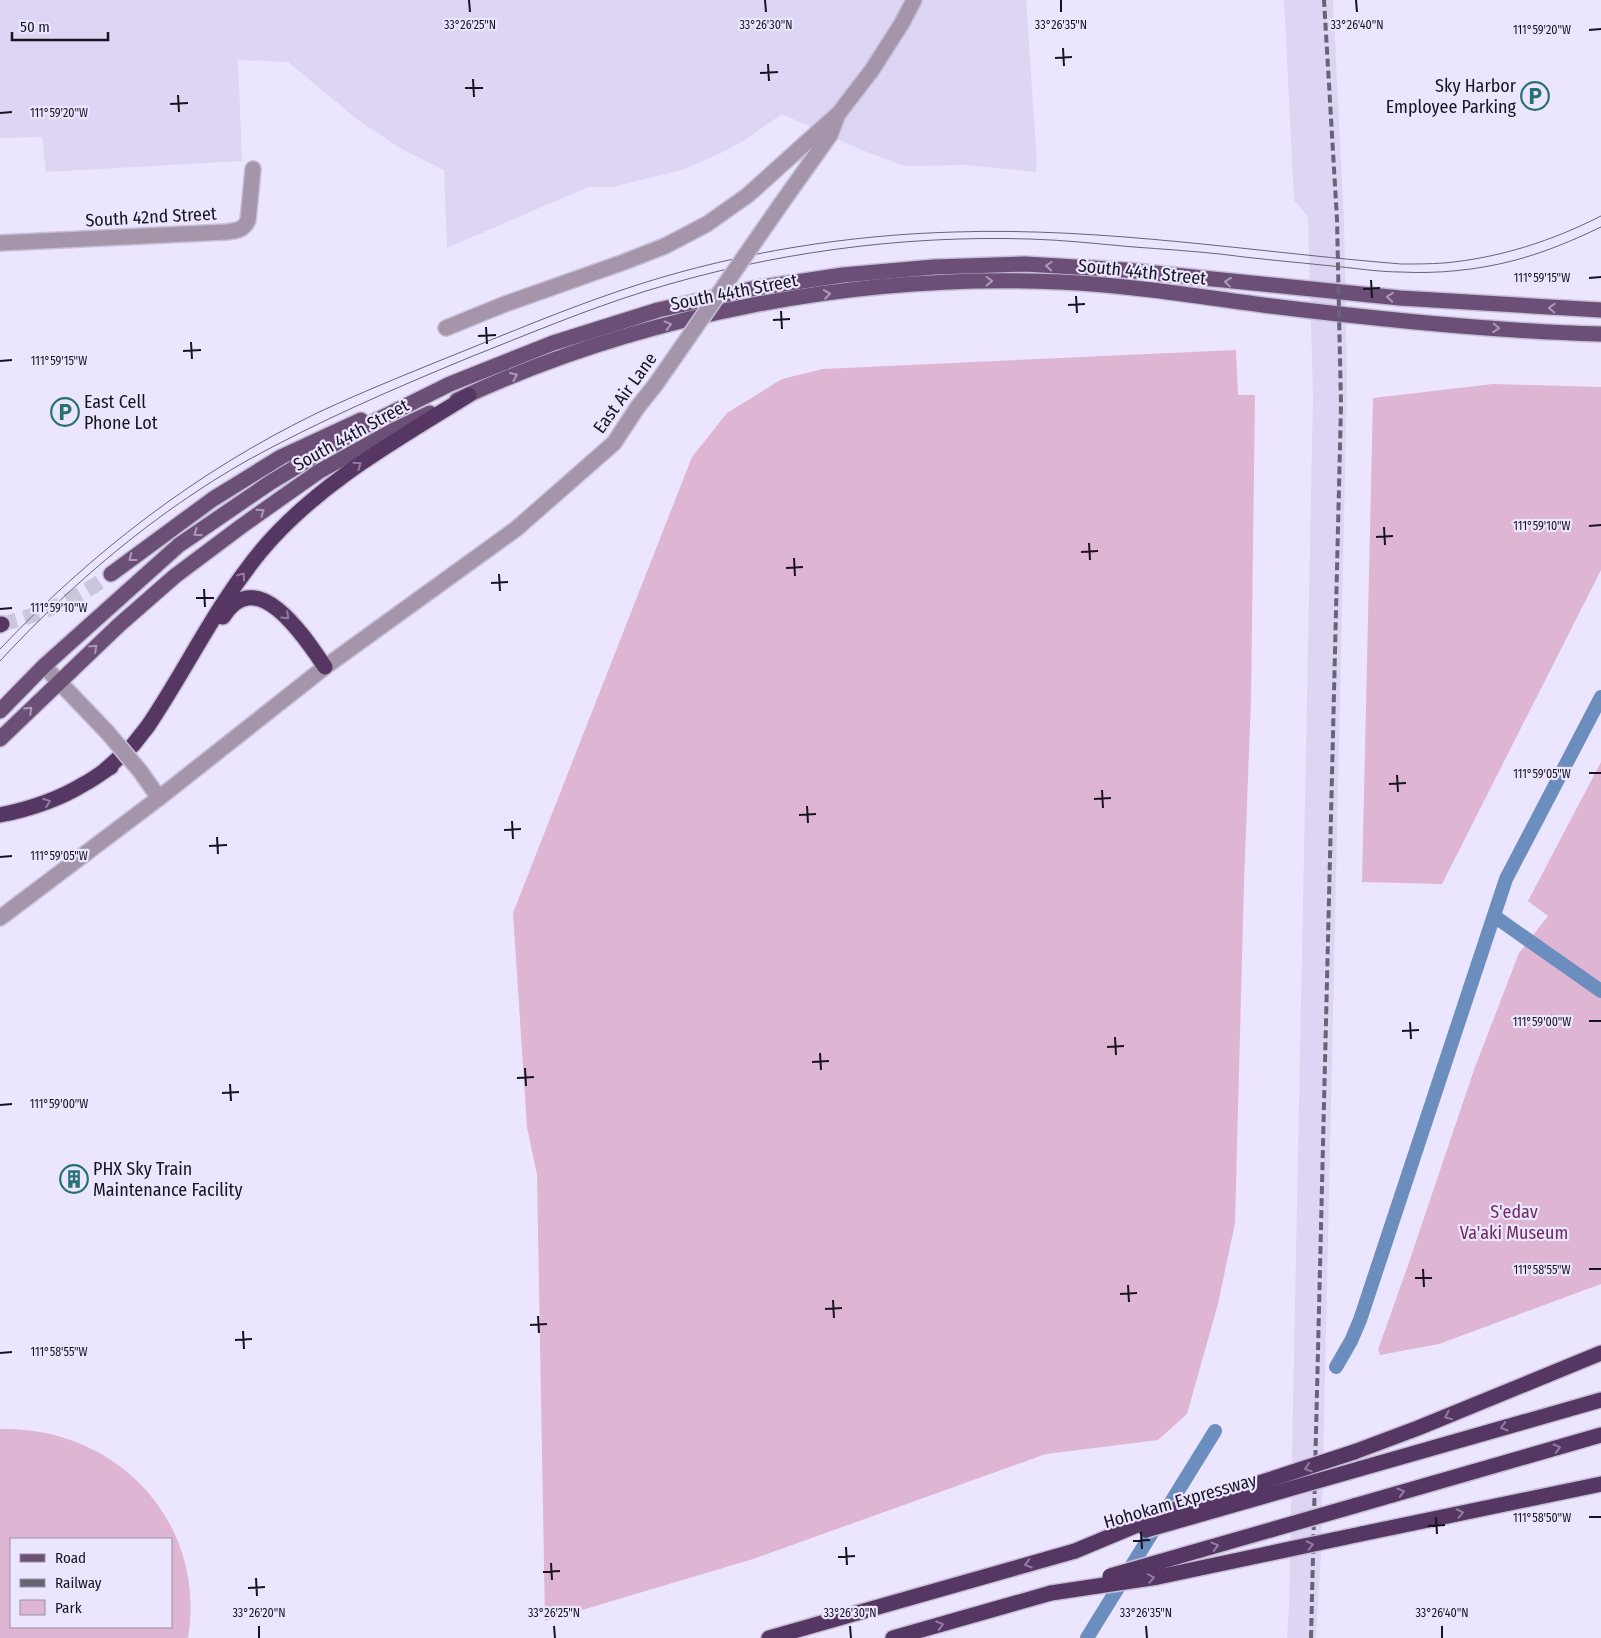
<svg xmlns="http://www.w3.org/2000/svg" width="1601" height="1638" viewBox="0 0 1601 1638" font-family="'Fira Sans Condensed',sans-serif">
  <style>
    .built { fill: #ddd5f3 }
    .green { fill: #deb5d3; fill-rule: evenodd }
    .lines { fill: none; stroke-linecap: round; stroke-linejoin: round }
    .canal { stroke: #6c8ebe; stroke-width: 14 }
    .major-tunnel { stroke: #ccc6dd; stroke-width: 15; stroke-dasharray: 15 8; stroke-linecap: butt }
    .minor-casing { stroke: #c6bfd7; stroke-width: 18 }
    .major-casing { stroke: #c6bfd7; stroke-width: 18 }
    .highway-casing { stroke: #c6bfd7; stroke-width: 18 }
    .minor { stroke: #a595ab; stroke-width: 15 }
    .major { stroke: #6b4f76; stroke-width: 15 }
    .highway { stroke: #563662; stroke-width: 15 }
    .tram { stroke: #696475; stroke-width: 1 }
    .rail { stroke: #696475; stroke-width: 4; stroke-dasharray: 8 4; stroke-linecap: butt }
    .minor-bridge-casing { stroke: #c6bfd7; stroke-width: 18; stroke-linecap: butt }
    .highway-bridge-casing { stroke: #c6bfd7; stroke-width: 18; stroke-linecap: butt }
    .minor-bridge { stroke: #a595ab; stroke-width: 15 }
    .highway-bridge { stroke: #563662; stroke-width: 15 }
    .oneway { stroke: #ac9aba }
    .oneway2 { stroke: #927ca1 }
    .ticks { fill: none; stroke: #17141f; stroke-width: 2 }
    .labels { text-anchor: middle; dominant-baseline: central; stroke-width: 4.5; stroke-linejoin: round; paint-order: stroke }
    .poi-label { font-size: 18px; fill: #17141f; stroke: #ece5ff; text-anchor: start }
    .street-label { font-size: 18px; fill: #17141f; stroke: #ece5ff }
    .park-label { font-size: 18px; fill: #6d2d60; stroke: #ece5ff }
    .ticks-label { font-size: 12px; text-anchor: middle; fill: #17141f; stroke: #ece5ff; stroke-width: 4.5; stroke-linejoin: round; paint-order: stroke }
  </style>
  <rect width="100%" height="100%" fill="#ece5ff"/>
  <g class="built">
    <path d="M0 0H1026L1037 162 1036 172 966 165 904 166 857 148 782 114 742 142 723 152 682 170 612 187H588L447 248 444 170 400 148 358 120 288 62 238 60 242 161 46 172 42 137 0 138Z"/>
    <path d="M1284 0H1333L1344 223 1347 383 1321 1553 1316 1638H1287L1289 1609 1313 396 1308 217 1294 200Z"/>
  </g>
  <g class="green">
    <path d="M1236 350 1238 395H1255L1251 699 1244 883 1235 1223 1218 1304 1187 1414 1158 1440 1046 1454 753 1559 545 1621 537 1175 527 1127 513 913 692 457 727 413 782 379 823 369Z"/>
    <path d="M1493 384 1601 387V570L1442 884 1362 882 1373 398Z"/>
    <path d="M1601 762V1284L1439 1344 1380 1355 1378 1350 1407 1268 1475 1067 1519 953 1548 916 1528 901Z"/>
    <path d="M0 1429C116 1426 207 1521 188 1638H0ZM11 1539H171V1627H11Z"/>
  </g>
  <g class="lines">
    <g class="canal">
      <path d="M1494 916 1601 991"/>
      <path d="M1336 1367 1351 1341 1360 1320 1506 879 1601 697"/>
      <path d="M1087 1638 1215 1431"/>
    </g>
    <path class="major-tunnel" d="M2 624C46 613 75 600 111 574"/>
    <defs>
      <g id="minor">
        <path d="M781 204 830 135 838 114"/>
        <path d="M0 243 226 232C236 231 244 230 248 220L253 169"/>
        <path d="M446 328 505 304 624 262 665 246 707 224 748 195 839 113 872 70 902 23 914 0"/>
        <path d="M44 666 108 733"/>
        <path d="M140 771 159 798"/>
        <path d="M0 918 159 798 325 667 516 529 614 443 637 408 656 384"/>
      </g>
      <g id="major">
        <path d="M457 400C640 314 858 273 1060 282 1128 285 1196 296 1263 305 1375 319 1488 331 1601 334"/>
        <path d="M111 574 213 499 281 457 361 420"/>
        <path d="M0 711 44 666 179 545 271 482 361 428 450 384 553 343 658 310 756 288 843 275 934 267 1025 264 1125 270 1400 298 1601 310"/>
        <path d="M0 739 119 625 175 576 243 525 318 472 394 430 430 413"/>
      </g>
      <g id="highway">
        <path d="M223 617C257 562 306 639 325 667"/>
        <path d="M0 625 2 624"/>
        <path d="M103 772 133 745 148 726C187 668 215 607 261 551 317 484 395 441 469 395"/>
        <path d="M0 815C30 809 58 800 84 784 94 779 102 772 111 767"/>
        <path d="M1354 1452 1418 1428 1601 1353"/>
        <path d="M1359 1469 1601 1400"/>
        <path d="M1354 1506 1601 1435"/>
        <path d="M1361 1534 1601 1484"/>
        <path d="M769 1638 1075 1551"/>
        <path d="M893 1638 1051 1593"/>
      </g>
    </defs>
    <use href="#minor" class="minor-casing"/>
    <use href="#major" class="major-casing"/>
    <use href="#highway" class="highway-casing"/>
    <use href="#minor" class="minor"/>
    <use href="#major" class="major"/>
    <use href="#highway" class="highway"/>
    <g class="tram">
      <path d="M0 649C91 553 196 472 315 414 368 389 422 368 476 346 530 324 584 302 640 284 741 252 848 235 954 232 1103 227 1253 252 1401 264 1415 264 1430 264 1444 263 1499 258 1552 241 1601 216"/>
      <path d="M0 661C72 583 156 512 248 460 319 421 393 389 468 358 526 335 585 310 646 291 769 253 901 235 1030 239 1065 240 1099 244 1134 247 1162 249 1191 251 1220 254 1257 259 1294 262 1332 266 1355 268 1378 272 1401 272 1437 274 1477 270 1512 261 1543 253 1572 241 1601 227"/>
    </g>
    <path class="rail" d="M1311 1638 1341 405 1337 219 1324 0"/>
    <defs>
      <g id="minor-bridge">
        <path d="M656 384 781 204"/>
        <path d="M108 733 140 771"/>
      </g>
      <g id="highway-bridge">
        <path d="M1146 1530 1359 1469"/>
        <path d="M1075 1551 1195 1501 1256 1484 1354 1452"/>
        <path d="M1110 1576 1354 1506"/>
        <path d="M1051 1593 1158 1577 1361 1534"/>
      </g>
    </defs>
    <use href="#minor-bridge" class="minor-bridge-casing"/>
    <use href="#highway-bridge" class="highway-bridge-casing"/>
    <use href="#minor-bridge" class="minor-bridge"/>
    <use href="#highway-bridge" class="highway-bridge"/>
  </g>
  <defs><path id="oneway-chevron" d="M-2-3.5L2.5 0L-2 3.5" fill="none" stroke-width="1.6" stroke-linecap="round" stroke-linejoin="round" transform="scale(1.25)"/></defs>
  <g class="oneway">
    <use href="#oneway-chevron" transform="translate(1049 266) rotate(-177)"/>
    <use href="#oneway-chevron" transform="translate(989 281) rotate(-2)"/>
    <use href="#oneway-chevron" transform="translate(1228 282) rotate(-174)"/>
    <use href="#oneway-chevron" transform="translate(827 294) rotate(-8)"/>
    <use href="#oneway-chevron" transform="translate(1390 297) rotate(-175)"/>
    <use href="#oneway-chevron" transform="translate(1552 308) rotate(-178)"/>
    <use href="#oneway-chevron" transform="translate(668 325) rotate(-15)"/>
    <use href="#oneway-chevron" transform="translate(1496 328) rotate(4)"/>
    <use href="#oneway-chevron" transform="translate(514 376) rotate(-23)"/>
    <use href="#oneway-chevron" transform="translate(261 512) rotate(-35)"/>
    <use href="#oneway-chevron" transform="translate(197 533) rotate(146)"/>
    <use href="#oneway-chevron" transform="translate(132 558) rotate(142)"/>
    <use href="#oneway-chevron" transform="translate(94 648) rotate(-43)"/>
    <use href="#oneway-chevron" transform="translate(29 710) rotate(-44)"/>
  </g>
  <g class="oneway2">
    <use href="#oneway-chevron" transform="translate(358 465) rotate(-35)"/>
    <use href="#oneway-chevron" transform="translate(242 576) rotate(-53)"/>
    <use href="#oneway-chevron" transform="translate(286 616) rotate(44)"/>
    <use href="#oneway-chevron" transform="translate(47 802) rotate(-20)"/>
    <use href="#oneway-chevron" transform="translate(1448 1416) rotate(158)"/>
    <use href="#oneway-chevron" transform="translate(1504 1427) rotate(164)"/>
    <use href="#oneway-chevron" transform="translate(1557 1448) rotate(-16)"/>
    <use href="#oneway-chevron" transform="translate(1308 1468) rotate(162)"/>
    <use href="#oneway-chevron" transform="translate(1401 1492) rotate(-16)"/>
    <use href="#oneway-chevron" transform="translate(1460 1513) rotate(-12)"/>
    <use href="#oneway-chevron" transform="translate(1310 1545) rotate(-12)"/>
    <use href="#oneway-chevron" transform="translate(1215 1546) rotate(-16)"/>
    <use href="#oneway-chevron" transform="translate(1028 1564) rotate(164)"/>
    <use href="#oneway-chevron" transform="translate(1151 1578) rotate(-9)"/>
    <use href="#oneway-chevron" transform="translate(940 1625) rotate(-16)"/>
  </g>
  <path class="ticks" d="M469 0 470 12M765 0 766 12M1061 0V12M1356 0 1357 12M1589 30 1601 29M1063 48 1064 66M1055 58 1072 57M768 64 769 81M760 73 778 72M473 79 474 97M465 88H483M178 95 179 112M170 104 188 103M0 113 12 112M1589 278 1601 277M1371 280 1372 298M1363 289 1380 288M1076 296 1077 313M1068 305 1085 304M781 311 782 329M773 320 790 319M486 327 487 344M478 336 496 335M191 342 192 359M183 351 201 350M0 361 12 360M1589 526 1601 525M1384 527 1385 545M1376 537 1393 536M1089 543 1090 560M1081 552 1098 551M794 558 795 576M786 568 803 567M499 574 500 591M491 583 508 582M204 589 205 607M196 598H214M0 609 12 608M1589 773H1601M1397 775 1398 792M1389 784 1406 783M1102 790 1103 808M1094 799 1111 798M807 806 808 823M799 815 816 814M512 821 513 839M504 830 521 829M217 837 218 854M209 846 227 845M0 857 12 856M1589 1021H1601M1410 1022 1411 1039M1402 1031 1419 1030M1115 1037 1116 1055M1107 1047 1124 1046M820 1053 821 1070M812 1062 829 1061M525 1068 526 1086M517 1078 534 1077M230 1084 231 1101M222 1093 239 1092M0 1105 12 1104M1423 1269 1424 1287M1589 1269H1601M1415 1278H1432M1128 1285 1129 1302M1120 1294 1137 1293M833 1300 834 1318M825 1309 842 1308M538 1316 539 1333M530 1325 547 1324M243 1331 244 1349M235 1340 252 1339M0 1353 12 1352M1436 1517 1437 1534M1589 1517H1601M1428 1526 1445 1525M1141 1532 1142 1549M1133 1541 1150 1540M846 1547 847 1565M838 1557 855 1556M551 1563 552 1580M543 1572 560 1571M256 1578 257 1596M248 1588 265 1587M259 1626V1638M554 1626 555 1638M850 1626 851 1638M1146 1626 1147 1638M1442 1626V1638"/>
  <defs>
    <symbol id="parking-ring" viewBox="-11 -11 22 22"><circle r="9.5" fill="#ece5ff" stroke="#267174" stroke-width="1.5"/><path d="M-3.5-5.5H1a3.5 3.5 0 0 1 0 7H-1V5.5H-3.5ZM-1-3.4V-.6H.8a1.4 1.4 0 0 0 0-2.8Z" fill="#267174"/></symbol>
    <symbol id="building-ring" viewBox="-11 -11 22 22"><circle r="9.5" fill="#ece5ff" stroke="#267174" stroke-width="1.5"/><path d="M-4-6H4V6H1V3H-1V6H-4ZM-2.5-4.3h1.7v1.8h-1.7ZM.8-4.3h1.7v1.8H.8ZM-2.5-1h1.7V.8h-1.7ZM.8-1h1.7V.8H.8Z" fill="#267174"/></symbol>
  </defs>
  <g fill-rule="evenodd">
    <use href="#parking-ring" x="1519" y="80" width="32" height="32"/>
    <use href="#parking-ring" x="49" y="396" width="32" height="32"/>
    <use href="#building-ring" x="58" y="1163" width="32" height="32"/>
  </g>
  <g class="labels">
    <g class="poi-label">
      <text x="1516" y="86" text-anchor="end">Sky Harbor<tspan x="1516" dy="21">Employee Parking</tspan></text>
      <text x="84" y="402">East Cell<tspan x="84" dy="21">Phone Lot</tspan></text>
      <text x="93" y="1169">PHX Sky Train<tspan x="93" dy="21">Maintenance Facility</tspan></text>
    </g>
    <g class="street-label">
      <text transform="translate(151 217) rotate(-3)">South 42nd Street</text>
      <text transform="translate(1142 272) rotate(6)">South 44th Street</text>
      <text transform="translate(734 292) rotate(-11)">South 44th Street</text>
      <text transform="translate(625 393) rotate(-54)">East Air Lane</text>
      <text transform="translate(351 435) rotate(-29)">South 44th Street</text>
      <text transform="translate(1180 1501) rotate(-16)">Hohokam Expressway</text>
    </g>
    <g class="park-label">
      <text x="1514" y="1212">S'edav<tspan x="1514" dy="21">Va'aki Museum</tspan></text>
    </g>
  </g>
  <g class="ticks-label">
    <text x="470" y="29">33°26'25"N</text>
    <text x="766" y="29">33°26'30"N</text>
    <text x="1061" y="29">33°26'35"N</text>
    <text x="1357" y="29">33°26'40"N</text>
    <text x="1542" y="34">111°59'20"W</text>
    <text x="59" y="117">111°59'20"W</text>
    <text x="1542" y="282">111°59'15"W</text>
    <text x="59" y="365">111°59'15"W</text>
    <text x="1542" y="530">111°59'10"W</text>
    <text x="59" y="612">111°59'10"W</text>
    <text x="1542" y="778">111°59'05"W</text>
    <text x="59" y="860">111°59'05"W</text>
    <text x="1542" y="1026">111°59'00"W</text>
    <text x="59" y="1108">111°59'00"W</text>
    <text x="1542" y="1274">111°58'55"W</text>
    <text x="59" y="1356">111°58'55"W</text>
    <text x="1542" y="1522">111°58'50"W</text>
    <text x="259" y="1617">33°26'20"N</text>
    <text x="554" y="1617">33°26'25"N</text>
    <text x="850" y="1617">33°26'30"N</text>
    <text x="1146" y="1617">33°26'35"N</text>
    <text x="1442" y="1617">33°26'40"N</text>
  </g>
  <rect x="10" y="1538" width="162" height="90" fill="#ece5ff" stroke="#9791a5"/>
  <rect x="20" y="1554" width="25" height="8" fill="#6b4f76" stroke="#9791a5"/>
  <text x="55" y="1563" font-size="15" fill="#17141f">Road</text>
  <rect x="20" y="1579" width="25" height="8" fill="#696475" stroke="#9791a5"/>
  <text x="55" y="1588" font-size="15" fill="#17141f">Railway</text>
  <rect x="20" y="1600" width="25" height="15" fill="#deb5d3" stroke="#9791a5"/>
  <text x="55" y="1613" font-size="15" fill="#17141f">Park</text>
  <path d="M12 32v8h96v-8" fill="none" stroke="#17141f" stroke-width="2.5"/>
  <text x="20" y="32" font-size="15" fill="#17141f" stroke="#ece5ff" stroke-width="4" paint-order="stroke">50 m</text>
</svg>
